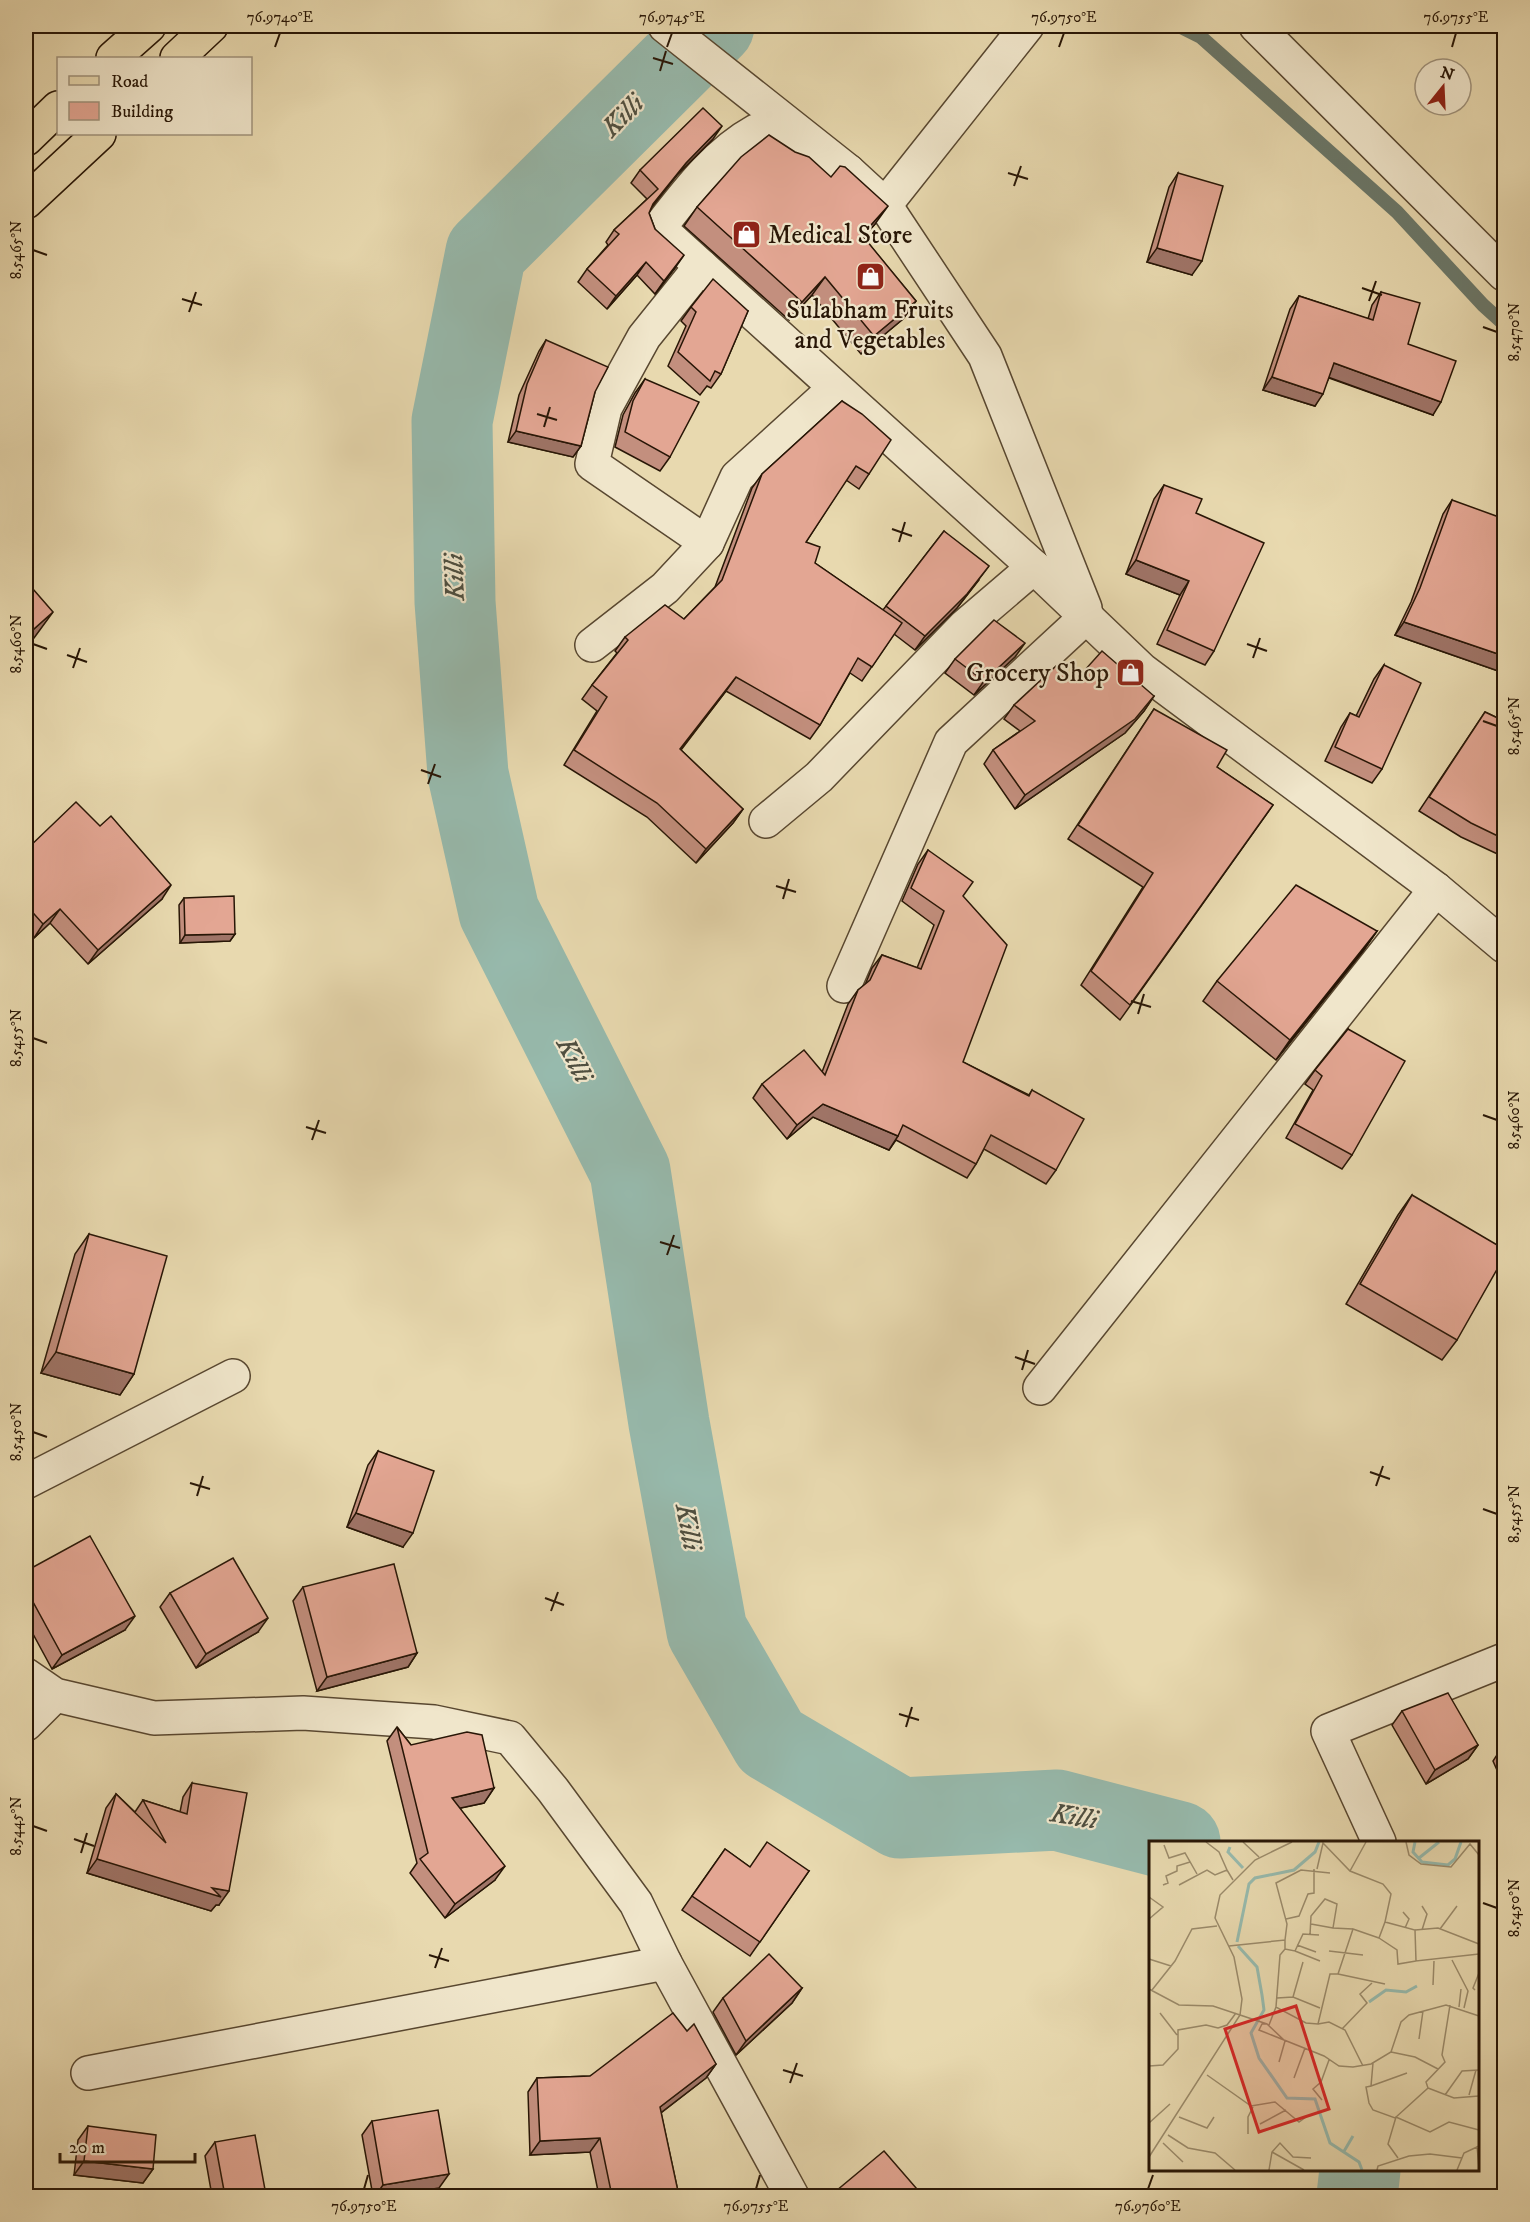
<svg xmlns="http://www.w3.org/2000/svg" width="1530" height="2222" viewBox="0 0 1530 2222" font-family="'IM FELL DW Pica',serif">
  <style>
    .lines { fill: none; stroke-linecap: round; stroke-linejoin: round }
    .stream { stroke: #6b786a; stroke-width: 14 }
    .river { stroke: #97baad; stroke-width: 81 }
    .minor-casing { stroke: #584730; stroke-width: 36 }
    .major-casing { stroke: #281606; stroke-width: 36 }
    .minor { stroke: #f0e6cb; stroke-width: 33 }
    .major { stroke: #e8d9af; stroke-width: 33 }
    .wall { fill: #c38f7e; stroke: #281606; stroke-width: 1.5 }
    .shaded-wall { fill: #9f7467; stroke: #281606; stroke-width: 1.5 }
    .building { fill: #e3a693; stroke: #281606; stroke-width: 1.5 }
    .ticks { fill: none; stroke: #281606; stroke-width: 2 }
    .labels { text-anchor: middle; dominant-baseline: central; stroke-width: 4.5; stroke-linejoin: round; paint-order: stroke }
    .poi-label { font-size: 26px; fill: #281606; stroke: #f0e6cb; text-anchor: start }
    .water-label { font-size: 27px; font-style: italic; fill: #4f4f40; stroke: #f0e6cb }
    .inset-river { fill: none; stroke: #97baad; stroke-width: 3 }
    .inset-road { fill: none; stroke: #9b8b6b; stroke-width: 1.5 }
    .view { fill: #d62828; fill-opacity: 0.15; stroke: #d62828; stroke-width: 3 }
    .inset-edge { fill: none; stroke: #281606; stroke-width: 3 }
    .neatline { fill: none; stroke: #281606; stroke-width: 2 }
    .ticks-label { font-size: 15px; text-anchor: middle; fill: #281606 }
  </style>
  <rect width="100%" height="100%" fill="#e8d9af"/>
  <filter id="stains"><feTurbulence type="fractalNoise" baseFrequency=".00333" numOctaves="4"/><feColorMatrix values="0 0 0 0 .2 0 0 0 0 .09 0 0 0 0 .02 0 0 0 .5 -.17"/></filter>
  <radialGradient id="worn" r=".72"><stop offset=".6" stop-color="#630" stop-opacity="0"/><stop offset="1" stop-color="#630" stop-opacity=".3"/></radialGradient>
  <g class="lines">
    <path class="stream" d="M1179 26 1201 37 1397 212 1483 305 1504 324"/>
    <g class="river">
      <path d="M714 26 486 252 452 421 455 602 468 774 499 912 630 1171 669 1423 707 1631 771 1742 900 1818 1057 1810 1180 1842"/>
      <path d="M1357 2196 1360 2170"/>
    </g>
    <defs>
      <g id="minor">
        <path d="M665 26 848 171 885 205 985 356 1085 608"/>
        <path d="M1256 26 1504 274"/>
        <path d="M848 171 792 155 756 131C716 153 687 192 659 228L1034 567 1142 670 1436 889 1504 946"/>
        <path d="M885 205 1027 26"/>
        <path d="M701 266 644 337 605 408 592 464 707 543"/>
        <path d="M592 645 665 588 707 543 737 477 835 388"/>
        <path d="M766 821 819 777 965 626 1034 567"/>
        <path d="M844 986 951 742 1087 616"/>
        <path d="M1040 1388 1436 889"/>
        <path d="M26 1482 233 1376"/>
        <path d="M26 1675 55 1695 154 1718 303 1713 434 1722 510 1738 553 1790 636 1903 665 1963 792 2196"/>
        <path d="M26 1724 55 1695"/>
        <path d="M1379 1842 1328 1731 1504 1660"/>
        <path d="M88 2073 665 1963"/>
      </g>
      <g id="major">
        <path d="M113 58 149 26"/>
        <path d="M177 58 211 26"/>
        <path d="M26 139 58 108"/>
        <path d="M26 202 99 134"/>
      </g>
    </defs>
    <use href="#minor" class="minor-casing"/>
    <use href="#major" class="major-casing"/>
    <use href="#minor" class="minor"/>
    <use href="#major" class="major"/>
  </g>
  <g class="wall">
    <path d="M713 139 677 175 652 207 649 213 655 229 675 268 655 294 637 275 607 309 578 282 587 269 608 245 606 242 614 230 647 199 631 183 640 170Z"/>
    <path d="M1178 173 1192 275 1147 262 1169 187Z"/>
    <path d="M697 207 875 224 863 237 916 301 903 319 861 354 812 295 789 320 684 226Z"/>
    <path d="M1381 292 1408 344 1433 415 1329 378 1315 406 1263 390 1290 309 1299 296 1368 319 1372 305Z"/>
    <path d="M691 307 748 311 721 374 711 388 707 386 700 395 668 366 686 326 681 321Z"/>
    <path d="M546 340 595 392 581 446 573 457 508 442 519 395 539 351Z"/>
    <path d="M645 379 670 457 660 471 615 447 623 415 635 393Z"/>
    <path d="M842 401 869 474 859 489 846 480 806 542 815 563 883 610 944 531 979 580 957 608 915 650 894 634 862 681 850 673 820 725 810 739 726 691 681 750 743 809 733 823 696 863 647 817 564 765 597 711 582 699 592 685 617 653 615 651 625 637 684 619 715 587 752 488 762 474Z"/>
    <path d="M1164 485 1196 513 1214 651 1205 665 1157 644 1180 595 1126 574 1154 499Z"/>
    <path d="M1452 500 1504 673 1395 635 1411 602 1443 514Z"/>
    <path d="M1015 657 974 695 945 673 955 659Z"/>
    <path d="M1384 665 1382 769 1372 783 1325 761 1341 727 1350 713 1356 716 1374 679Z"/>
    <path d="M1075 681 1154 696 1144 711 1125 733 1015 809 984 764 993 750 1020 731 1004 719 1014 705Z"/>
    <path d="M1154 709 1217 767 1273 805 1120 1020 1081 985 1143 887 1068 839Z"/>
    <path d="M1485 712 1504 721V857L1461 837 1419 811Z"/>
    <path d="M26 850 162 899 88 964 50 923 34 938 26 930Z"/>
    <path d="M928 850 963 896V1062L1029 1095 1032 1090 1056 1170 1046 1184 984 1149 976 1164 967 1178 896 1140 889 1150 813 1117 787 1139 753 1098 762 1084 822 1072 848 1004 858 990 865 985 872 968 882 955 917 968 934 925 902 901 918 864Z"/>
    <path d="M184 898 235 934 230 941 180 943 179 905Z"/>
    <path d="M1504 898V913L1498 909Z"/>
    <path d="M1377 931 1363 951 1276 1060 1203 1001 1217 981Z"/>
    <path d="M1348 1029 1352 1155 1342 1169 1286 1138 1313 1090 1305 1084 1315 1070Z"/>
    <path d="M1412 1195 1457 1340 1442 1360 1346 1304 1398 1215Z"/>
    <path d="M89 1234 134 1374 120 1395 41 1373 75 1254Z"/>
    <path d="M378 1451 403 1547 347 1527 368 1465Z"/>
    <path d="M1504 1474V1482L1501 1480Z"/>
    <path d="M26 1571 125 1630 52 1669 26 1621Z"/>
    <path d="M303 1587 417 1653 408 1667 317 1691 293 1601Z"/>
    <path d="M170 1593 258 1632 196 1668 160 1607Z"/>
    <path d="M1402 1711 1478 1745 1468 1759 1426 1784 1392 1725Z"/>
    <path d="M397 1727 411 1745 494 1788 484 1803 460 1808 495 1880 445 1918 410 1873 417 1863 387 1741Z"/>
    <path d="M1504 1746V1786L1493 1761 1502 1747Z"/>
    <path d="M192 1783 219 1905H216L211 1911 87 1873 106 1808 116 1794 135 1812 143 1800 180 1812 183 1797Z"/>
    <path d="M725 1849 750 1867 809 1871 750 1956 682 1910Z"/>
    <path d="M802 1988 792 2003 736 2055 713 2012 723 1998Z"/>
    <path d="M687 2031 716 2064 706 2078 661 2113 679 2196H599L590 2152 530 2155 528 2092 537 2078 590 2076Z"/>
    <path d="M372 2121 439 2188 389 2196H373L362 2135Z"/>
    <path d="M88 2126 153 2169 143 2183 74 2175 78 2140Z"/>
    <path d="M215 2142 266 2196H212L205 2156Z"/>
  </g>
  <g class="shaded-wall">
    <path d="M722 126 713 139 677 175 644 216 686 163Z"/>
    <path d="M888 206 875 224 849 254 862 235Z"/>
    <path d="M1157 248 1202 261 1192 275 1147 262Z"/>
    <path d="M684 255 675 268 655 294 664 281Z"/>
    <path d="M646 262 637 275 607 309 616 296Z"/>
    <path d="M825 277 812 295 789 320 802 302Z"/>
    <path d="M916 301 903 319 861 354 874 336Z"/>
    <path d="M1334 363 1441 402 1433 415 1325 376Z"/>
    <path d="M1272 377 1323 394 1315 406 1263 390Z"/>
    <path d="M516 431 581 446 573 457 508 442Z"/>
    <path d="M1136 560 1189 581 1180 595 1126 574Z"/>
    <path d="M989 566 957 608 915 650 925 636Z"/>
    <path d="M53 612 34 638 26 646V636Z"/>
    <path d="M1404 622 1504 656V673L1395 635Z"/>
    <path d="M1025 643 1015 657 974 695 984 681Z"/>
    <path d="M736 677 726 691 670 763 680 749Z"/>
    <path d="M1154 696 1144 711 1125 733 1015 809 1025 795Z"/>
    <path d="M743 809 733 823 696 863 706 849Z"/>
    <path d="M171 885 162 899 88 964 98 950Z"/>
    <path d="M60 909 50 923 34 938 43 924Z"/>
    <path d="M1377 931 1363 951 1276 1060 1290 1040Z"/>
    <path d="M235 934 230 941 180 943 185 935Z"/>
    <path d="M823 1104 898 1136 889 1150 813 1117 787 1139 797 1125Z"/>
    <path d="M56 1352 134 1374 120 1395 41 1373Z"/>
    <path d="M356 1513 413 1533 403 1547 347 1527Z"/>
    <path d="M135 1616 125 1630 52 1669 62 1655Z"/>
    <path d="M268 1618 258 1632 196 1668 206 1654Z"/>
    <path d="M417 1653 408 1667 317 1691 327 1677Z"/>
    <path d="M1478 1745 1468 1759 1426 1784 1435 1770Z"/>
    <path d="M494 1788 484 1803 442 1812 452 1798Z"/>
    <path d="M97 1859 212 1888 229 1891 219 1905H216L211 1911 87 1873Z"/>
    <path d="M505 1866 495 1880 445 1918 455 1904Z"/>
    <path d="M802 1988 792 2003 736 2055 746 2041Z"/>
    <path d="M716 2064 706 2078 650 2121 660 2107Z"/>
    <path d="M600 2138 590 2152 530 2155 540 2141Z"/>
    <path d="M84 2161 153 2169 143 2183 74 2175Z"/>
    <path d="M449 2174 439 2188 389 2196H375L383 2185Z"/>
  </g>
  <g class="building">
    <path d="M703 108 722 126 686 163 653 204 649 213 655 229 684 255 664 281 646 262 616 296 587 269 619 234 614 230 658 189 640 170Z"/>
    <path d="M769 135 795 152 809 157 831 177 840 166 845 167 888 206 862 235 916 301 874 336 825 277 802 302 697 207 741 157Z"/>
    <path d="M1178 173 1223 186 1202 261 1157 248Z"/>
    <path d="M713 279 748 311 721 374 715 371 710 381 678 352 696 312 691 307Z"/>
    <path d="M1381 292 1420 303 1408 344 1456 361 1441 402 1334 363 1323 394 1272 377 1299 296 1373 320Z"/>
    <path d="M546 340 608 367 595 392 581 446 516 431 527 384Z"/>
    <path d="M645 379 699 402 670 457 625 432 633 401Z"/>
    <path d="M842 401 862 414 891 440 869 474 856 466 806 542 820 547 815 563 902 623 872 667 858 658 820 725 736 677 680 749 743 809 706 849 657 803 574 750 607 697 592 685 628 640 625 637 665 605 684 619 722 580 762 474Z"/>
    <path d="M1164 485 1202 499 1196 513 1264 543 1214 651 1167 630 1189 581 1136 560Z"/>
    <path d="M1452 500 1499 517 1504 510V656L1404 622 1420 588Z"/>
    <path d="M944 531 989 566 967 594 925 636 886 606Z"/>
    <path d="M26 581 53 612 26 636Z"/>
    <path d="M994 620 1025 643 984 681 955 659Z"/>
    <path d="M1102 651 1154 696 1135 719 1025 795 993 750 1035 721 1014 705 1056 666 1075 681Z"/>
    <path d="M1384 665 1421 683 1382 769 1335 747 1350 713 1359 717Z"/>
    <path d="M1154 709 1227 750 1217 767 1273 805 1130 1005 1091 971 1153 873 1078 825Z"/>
    <path d="M1485 712 1504 721V839L1471 823 1429 797Z"/>
    <path d="M76 802 100 826 111 816 171 885 98 950 60 909 43 924 26 905V850Z"/>
    <path d="M928 850 973 882 963 896 1007 945 963 1062 1029 1096 1032 1090 1084 1119 1056 1170 991 1135 976 1164 903 1125 898 1136 823 1104 797 1125 762 1084 804 1050 825 1075 858 990 870 980 882 955 921 969 944 911 911 888Z"/>
    <path d="M1296 885 1377 931 1290 1040 1217 981Z"/>
    <path d="M234 896 235 934 185 935 184 898Z"/>
    <path d="M1348 1029 1405 1061 1352 1155 1295 1124 1322 1076 1315 1070Z"/>
    <path d="M1412 1195 1504 1249V1257L1457 1340 1360 1284Z"/>
    <path d="M89 1234 167 1256 134 1374 56 1352Z"/>
    <path d="M378 1451 434 1471 413 1533 356 1513Z"/>
    <path d="M90 1536 135 1616 62 1655 26 1589V1571Z"/>
    <path d="M233 1558 268 1618 206 1654 170 1593Z"/>
    <path d="M394 1564 417 1653 327 1677 303 1587Z"/>
    <path d="M1448 1693 1478 1745 1435 1770 1402 1711Z"/>
    <path d="M397 1727 411 1745 467 1732 482 1735 494 1788 452 1798 505 1866 455 1904 420 1859 428 1853Z"/>
    <path d="M192 1783 247 1793 229 1891 212 1888 221 1897 97 1859 116 1794 166 1843 143 1800 187 1814Z"/>
    <path d="M767 1842 809 1871 760 1942 692 1896 725 1849 750 1867Z"/>
    <path d="M769 1954 802 1988 746 2041 723 1998Z"/>
    <path d="M673 2013 687 2031 694 2024 716 2064 660 2107 679 2196H612L600 2138 540 2141 537 2078 590 2076Z"/>
    <path d="M438 2110 449 2174 383 2185 372 2121Z"/>
    <path d="M88 2126 156 2135 153 2169 84 2161Z"/>
    <path d="M255 2135 266 2195 259 2196H225L215 2142Z"/>
    <path d="M884 2151 923 2196H830Z"/>
    <path d="M769 2190 775 2196H761Z"/>
  </g>
  <path class="ticks" d="M275 47 280 33M667 47 672 33M1059 47 1064 33M1452 47 1456 33M653 58 673 64M660 71 666 51M1008 173 1028 179M1014 186 1021 166M33 250 47 255M1362 288 1382 295M182 299 202 305M1369 301 1376 281M189 312 196 292M1483 327 1497 332M537 414 557 420M544 427 550 407M892 529 912 536M899 542 905 522M33 644 47 649M1247 644 1267 651M67 655 87 662M1253 658 1260 638M73 668 80 648M1483 721 1497 726M421 770 441 777M428 784 435 764M776 886 796 892M783 899 789 879M1131 1001 1151 1007M1138 1014 1144 994M33 1038 47 1043M1483 1115 1497 1120M306 1127 326 1133M312 1140 319 1120M660 1242 680 1248M667 1255 674 1235M1015 1357 1035 1364M1022 1370 1028 1350M33 1432 47 1437M1370 1472 1390 1479M190 1483 210 1489M1376 1486 1383 1466M197 1496 203 1476M1483 1509 1497 1514M545 1598 564 1605M551 1611 558 1592M899 1714 919 1720M906 1727 912 1707M33 1826 47 1831M74 1839 94 1846M81 1853 87 1833M1483 1903 1497 1908M429 1955 449 1961M435 1968 442 1948M783 2070 803 2076M790 2083 797 2063M364 2189 368 2175M756 2189 760 2175M1148 2189 1153 2175"/>
  <defs>
    <symbol id="shop-square" viewBox="-11 -11 22 22"><rect x="-9" y="-9" width="18" height="18" rx="4" fill="#8f2418" stroke="#f0e6cb"/><path d="M-5-2.5h2.3a2.7 3.5 0 0 1 5.4 0H5L5.5 6h-11ZM-1.5-2.5h3a1.5 2.3 0 0 0-3 0Z" fill="#fff"/></symbol>
  </defs>
  <g fill-rule="evenodd">
    <use href="#shop-square" x="730" y="218" width="33" height="33"/>
    <use href="#shop-square" x="854" y="260" width="33" height="33"/>
    <use href="#shop-square" x="1114" y="656" width="33" height="33"/>
  </g>
  <g class="labels">
    <g class="poi-label">
      <text x="768" y="235">Medical Store</text>
      <text x="870" y="310" text-anchor="middle">Sulabham Fruits<tspan x="870" dy="30">and Vegetables</tspan></text>
      <text x="1109" y="673" text-anchor="end">Grocery Shop</text>
    </g>
    <g class="water-label">
      <text transform="translate(623 116) rotate(-45)">Killi</text>
      <text transform="translate(455 577) rotate(-92)">Killi</text>
      <text transform="translate(574 1060) rotate(63)">Killi</text>
      <text transform="translate(688 1527) rotate(80)">Killi</text>
      <text transform="translate(1074 1817) rotate(10)">Killi</text>
    </g>
  </g>
  <g transform="translate(1149 1841)">
    <rect width="330" height="330" fill="#e8d9af"/>
    <path class="inset-river" d="M266 1 264 11 273 21 299 24 306 18 312 1M81 6 79 11 94 27M270 17 290 1M88 101 100 43 106 37 145 29 166 11 170 1M89 105 108 126 113 154 115 169 102 192 110 217 138 257 166 258 181 302 210 321 213 329M220 161 237 149 257 151 268 145M194 312 204 295"/>
    <path class="inset-road" d="M57 1 70 11 78 29M94 1 110 16M257 1 260 14 272 23 302 26 321 3 330 14M15 4 20 17 36 12 48 33M168 28 174 2 201 30 234 43 242 53 236 81M201 30 217 1M14 44 19 42 17 35 28 30V25L41 21M30 44 58 29 66 34 78 29 84 39M0 56 14 66 0 78M273 65 278 73 273 89M254 71 260 78 256 87M137 78 150 75 159 53 165 52V28M162 83 184 87M291 88 308 65M266 89 289 87 330 103M161 94 162 75 176 58 188 63 184 87 204 88M230 97 248 109 249 123 267 120M136 99 138 83 127 42 152 29 181 32M148 104 167 111M80 105 136 99V108M146 110 171 120M180 110 214 114M0 118 22 125M303 119 319 150 315 167M189 133 236 143M284 144 285 120M0 148 30 164 64 165 118 183 135 199M3 149 26 120 43 88 68 85M326 149 324 147 330 132M144 156 154 121M128 157 144 156 171 167M127 166 131 114 136 108 146 110 154 93 170 94M310 166 312 148M11 172 28 194M118 183H113L110 189 175 215 190 225 204 226 222 223 242 211 252 181 260 174 297 164 330 175M169 183 180 181 196 189 214 225M120 184 127 166 157 182 169 183 181 133H189L204 88 230 97 236 81 266 89 267 120 330 113M193 188 218 162 211 153 223 142M270 198 274 170M242 211 266 216 289 228M130 221 136 200M224 222 222 245 217 246 220 262 224 269 246 277 279 247 277 241 296 221 293 214 301 164M0 225 14 224 29 208V189L57 184 69 187 78 184 87 172M58 234 102 265 126 261 150 281 157 276M145 237 156 207M222 245 258 232M279 247 305 257 330 255M296 254 313 230 330 229M320 254 327 229M173 259 164 248 172 241 180 219M30 276 58 287 65 276M0 282 21 263M111 283 137 269M99 293V276L104 266M19 294 39 307 66 312 86 329M14 302 34 321M328 305 330 327M123 311 155 329M0 316 91 174 93 158 85 116 66 77 71 54 106 19 143 1M249 317 239 303 247 276 281 291 300 281 330 289M120 329 123 311 131 302 144 316 162 317M228 329 229 325 260 315 281 313 313 317M308 329 315 312 330 305"/>
    <path class="view" d="M147 165 180 268 110 291 76 188Z"/>
    <rect width="330" height="330" class="inset-edge"/>
  </g>
  <rect width="1530" height="2222" fill="none" stroke="#e8d9af" stroke-width="66"/>
  <rect x="57" y="57" width="195" height="78" fill="#f0e6cb" stroke="#a0937c" stroke-width="1.5"/>
  <rect x="69" y="76" width="30" height="9" fill="#e8d9af" stroke="#a0937c" stroke-width="1.5"/>
  <text x="111" y="87" font-size="18" fill="#281606">Road</text>
  <rect x="69" y="102" width="30" height="18" fill="#e3a693" stroke="#a0937c" stroke-width="1.5"/>
  <text x="111" y="117" font-size="18" fill="#281606">Building</text>
  <g transform="translate(1443 87) rotate(18)"><circle r="28" fill="#f0e6cb" stroke="#a0937c" stroke-width="1.5"/>
  <path d="M0-4.5L10 22L0 15L-10 22Z" fill="#8f2418"/>
  <text y="-9" font-size="16" font-weight="bold" text-anchor="middle" fill="#281606">N</text>
  </g>
  <path d="M60 2153v9h135v-9" fill="none" stroke="#281606" stroke-width="3"/>
  <text x="69" y="2153" font-size="18" fill="#281606" stroke="#f0e6cb" stroke-width="4.5" paint-order="stroke">20 m</text>
  <rect x="33" y="33" width="1464" height="2156" class="neatline"/>
  <g class="ticks-label">
    <text x="280" y="22">76.9740°E</text>
    <text x="672" y="22">76.9745°E</text>
    <text x="1064" y="22">76.9750°E</text>
    <text x="1456" y="22">76.9755°E</text>
    <text transform="translate(16 250) rotate(-90)" y="5">8.5465°N</text>
    <text transform="translate(1514 332) rotate(-90)" y="5">8.5470°N</text>
    <text transform="translate(16 644) rotate(-90)" y="5">8.5460°N</text>
    <text transform="translate(1514 726) rotate(-90)" y="5">8.5465°N</text>
    <text transform="translate(16 1038) rotate(-90)" y="5">8.5455°N</text>
    <text transform="translate(1514 1120) rotate(-90)" y="5">8.5460°N</text>
    <text transform="translate(16 1432) rotate(-90)" y="5">8.5450°N</text>
    <text transform="translate(1514 1514) rotate(-90)" y="5">8.5455°N</text>
    <text transform="translate(16 1826) rotate(-90)" y="5">8.5445°N</text>
    <text transform="translate(1514 1908) rotate(-90)" y="5">8.5450°N</text>
    <text x="364" y="2211">76.9750°E</text>
    <text x="756" y="2211">76.9755°E</text>
    <text x="1148" y="2211">76.9760°E</text>
  </g>
  <rect width="100%" height="100%" filter="url(#stains)"/>
  <rect width="100%" height="100%" fill="url(#worn)"/>
</svg>
